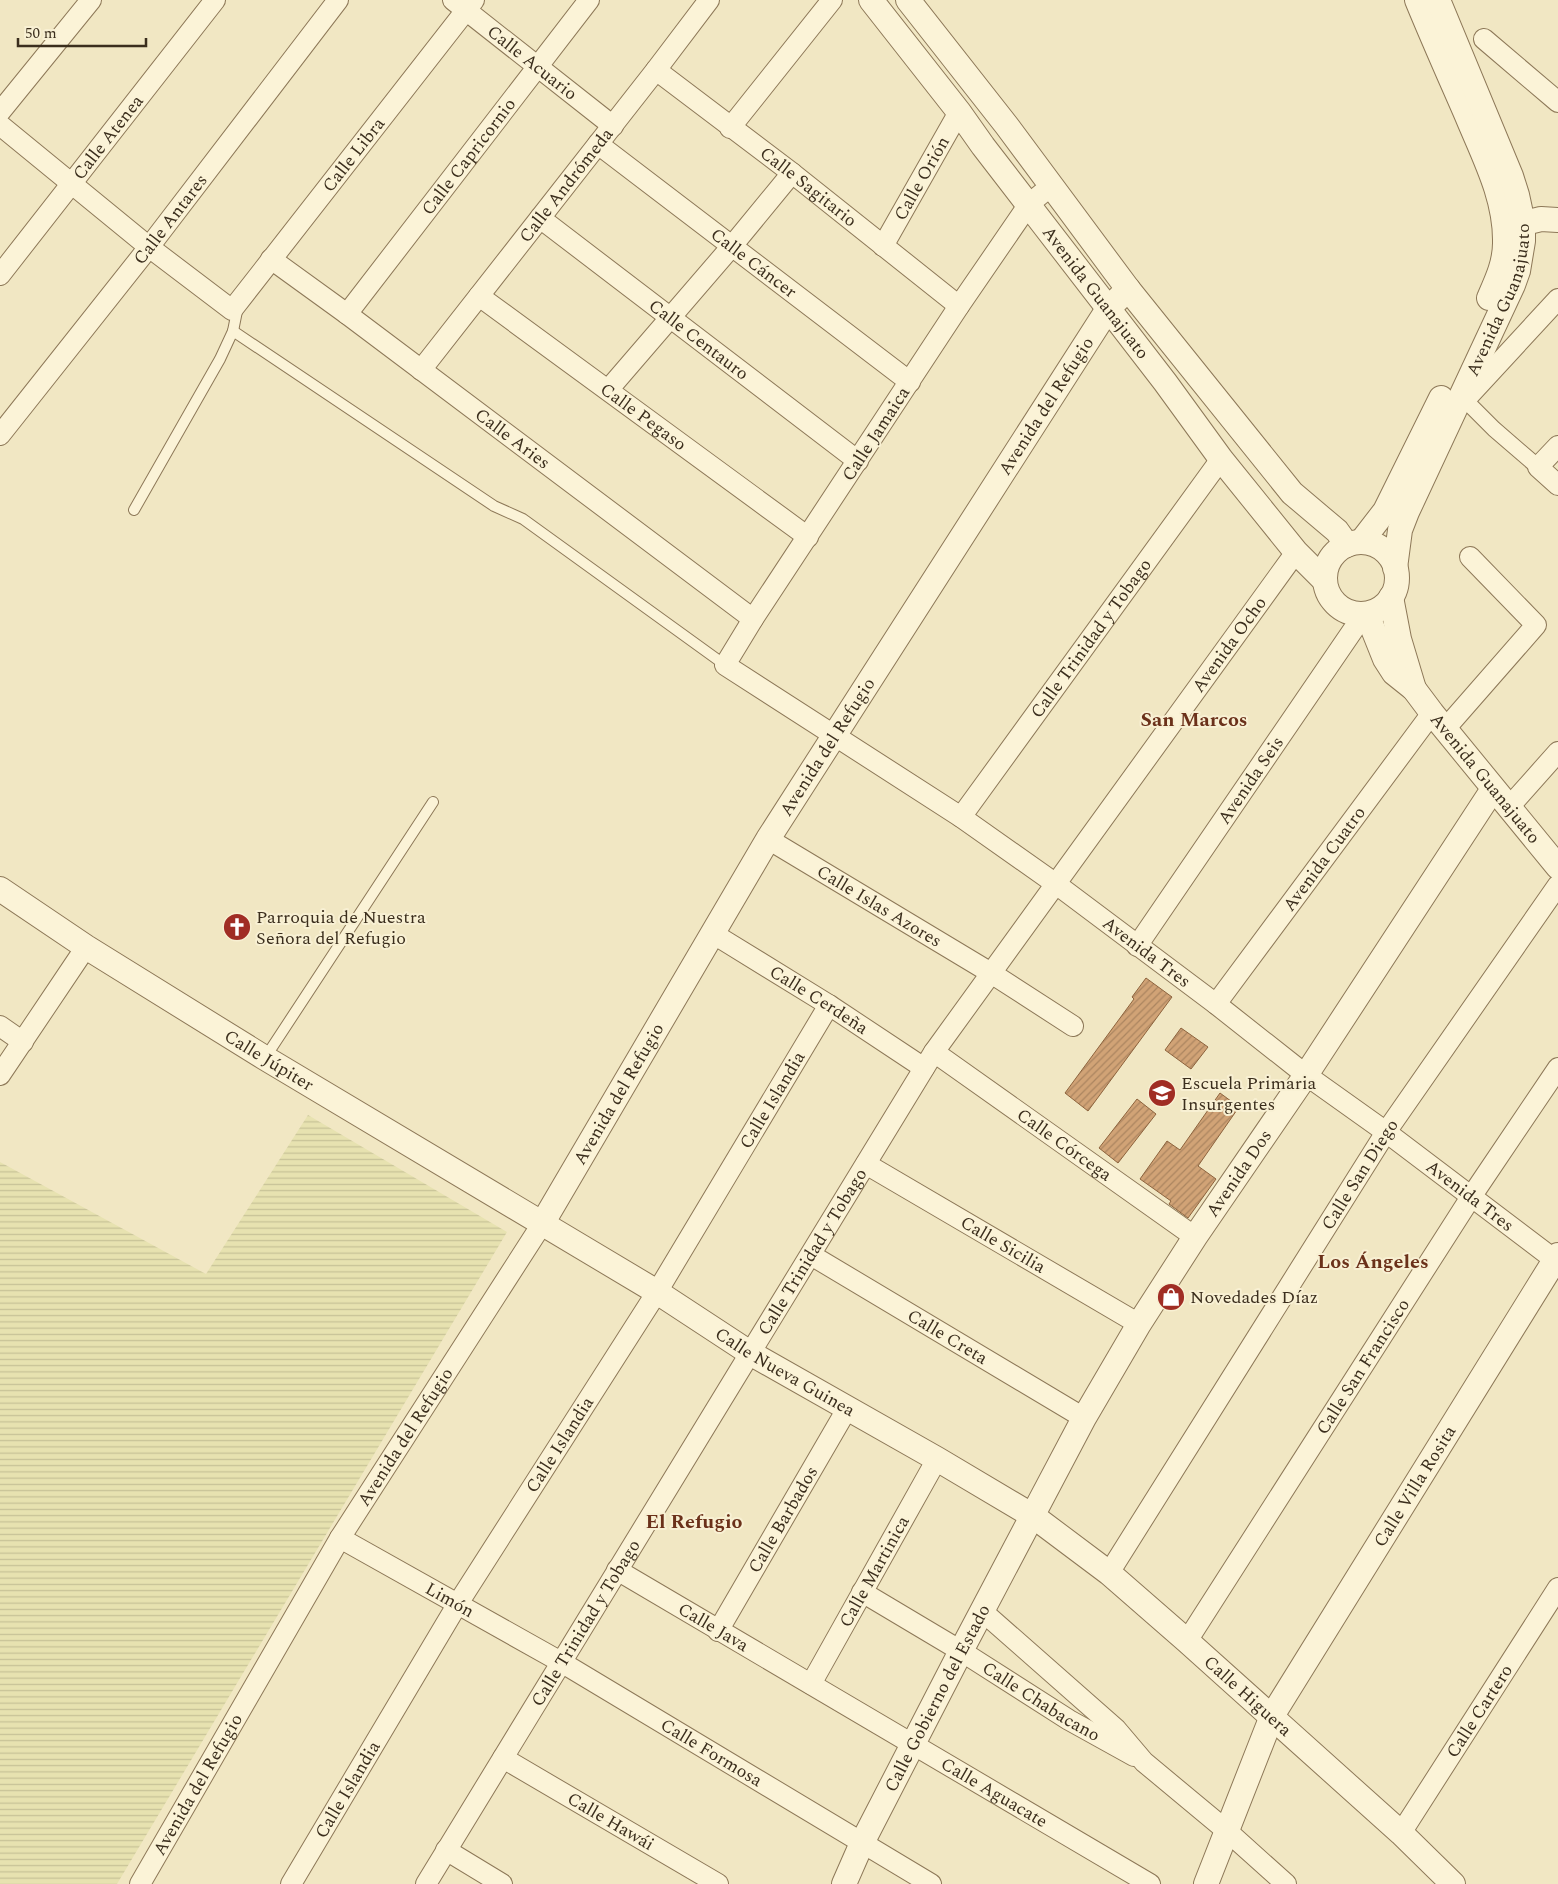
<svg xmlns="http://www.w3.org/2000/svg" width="1558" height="1884" viewBox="0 0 1558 1884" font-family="Spectral,serif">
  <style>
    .farmland { fill: url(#farmland-rules) }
    .building { fill: url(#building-hatch); stroke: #8d633d }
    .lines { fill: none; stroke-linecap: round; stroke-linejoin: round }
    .service-casing { stroke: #8d7858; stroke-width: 12 }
    .pedestrian-casing { stroke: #8d7858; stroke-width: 17 }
    .minor-casing { stroke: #8d7858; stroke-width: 22 }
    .tertiary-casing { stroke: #8d7858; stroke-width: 26 }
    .service { stroke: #fbf3d7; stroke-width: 10 }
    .pedestrian { stroke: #fbf3d7; stroke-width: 15 }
    .minor { stroke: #fbf3d7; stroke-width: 20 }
    .tertiary { stroke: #fbf3d7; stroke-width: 24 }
    .labels { text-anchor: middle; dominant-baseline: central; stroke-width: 4; stroke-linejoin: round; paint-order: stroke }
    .street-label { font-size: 18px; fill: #3b2e1d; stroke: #f8f0d3 }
    .poi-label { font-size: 18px; fill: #3b2e1d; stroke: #f8f0d3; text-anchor: start }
    .quarter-label { font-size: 20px; font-weight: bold; fill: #6b311a; stroke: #f8f0d3 }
  </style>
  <defs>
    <pattern id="farmland-rules" width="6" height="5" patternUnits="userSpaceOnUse" patternTransform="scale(1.25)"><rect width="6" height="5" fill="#e7e2b0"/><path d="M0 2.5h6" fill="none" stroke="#c7c297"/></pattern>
    <pattern id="building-hatch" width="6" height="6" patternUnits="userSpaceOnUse" patternTransform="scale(1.25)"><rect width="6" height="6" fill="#d1a376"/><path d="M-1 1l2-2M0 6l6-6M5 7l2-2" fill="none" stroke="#ab8560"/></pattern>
  </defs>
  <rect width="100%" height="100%" fill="#f1e7c3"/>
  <path class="farmland" d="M308 1115 507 1232 117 1884H0V1162L206 1274Z"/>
  <g class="building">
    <path d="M1146 978 1172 997 1088 1111 1065 1093 1134 999 1132 997Z"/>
    <path d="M1181 1028 1208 1047 1191 1069 1165 1050Z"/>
    <path d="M1220 1093 1239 1107 1198 1166 1216 1179 1188 1218 1169 1204 1171 1201 1140 1179 1167 1141 1180 1150Z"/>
    <path d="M1137 1099 1156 1114 1118 1163 1099 1148Z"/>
  </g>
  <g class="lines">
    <defs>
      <g id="service">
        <path d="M233 331 494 506 523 519 725 665"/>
        <path d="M134 510 220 359 233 331 238 306"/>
        <path d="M265 1058 433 802"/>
      </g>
      <path id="pedestrian" d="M1465 400 1494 429 1538 467"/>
      <g id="minor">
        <path id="s1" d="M453 0 613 126"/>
        <path d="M1484 39 1558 102"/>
        <path id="s2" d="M656 70 792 173 959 306"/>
        <path d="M0 112 91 0"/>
        <path id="s3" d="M0 125 149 247 232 310 474 0"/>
        <path d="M730 128 832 0"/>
        <path id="s4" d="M598 144 910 382"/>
        <path id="s5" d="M1051 186 1029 204 959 306 753 619 725 665 961 817 1056 884 1216 1004 1306 1075 1386 1132 1555 1260"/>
        <path id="s6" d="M540 218 858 461"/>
        <path id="s7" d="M883 246 959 112"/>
        <path id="s8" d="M271 259 347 314 753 619"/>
        <path id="s9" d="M0 275 215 0"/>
        <path id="s10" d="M479 296 808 537"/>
        <path id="s11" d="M347 314 589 0"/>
        <path id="s12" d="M421 370 656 70 709 0"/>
        <path d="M608 390 732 246 792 173"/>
        <path d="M1462 403 1558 299"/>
        <path id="s13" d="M0 435 149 247 338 0"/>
        <path d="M1558 446 1538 467 1558 485"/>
        <path d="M1445 729 1536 625 1470 557"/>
        <path d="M1509 807 1558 752"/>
        <path id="s14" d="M961 817 1221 459"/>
        <path id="s15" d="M768 839 991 973 1073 1026"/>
        <path id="s16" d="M712 933 829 1005 924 1068"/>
        <path id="s17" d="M1137 946 1364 614"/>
        <path id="s18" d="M1216 1004 1432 713"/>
        <path d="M0 1026 23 1042"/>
        <path id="s19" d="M934 1052 1195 1237"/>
        <path d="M0 1075 86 947"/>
        <path id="s20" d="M866 1164 1139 1324"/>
        <path id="s21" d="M811 1255 1084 1418"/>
        <path id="s22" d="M340 1538 561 1662 931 1884"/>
        <path id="s23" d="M617 1570 1150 1884"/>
        <path id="s24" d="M1109 1573 1386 1132 1558 885"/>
        <path id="s25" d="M862 1592 961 1651 1069 1720 1134 1756"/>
        <path d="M982 1611 1116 1729 1144 1762 1227 1831 1286 1884"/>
        <path id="s26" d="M718 1631 847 1409"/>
        <path id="s27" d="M1187 1641 1471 1197 1558 1068"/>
        <path id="s28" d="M811 1684 937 1459"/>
        <path id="s29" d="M503 1758 718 1884"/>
        <path id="s30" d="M1401 1833 1558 1588"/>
        <path d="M446 1850 502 1884"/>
        <path id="s31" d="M140 1884 340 1538 542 1224"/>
        <path id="s32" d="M291 1884 457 1605 657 1292 829 1005"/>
        <path id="s33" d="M426 1884 934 1052 1296 552"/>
      </g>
      <g id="tertiary">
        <path id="s34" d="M871 0 959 112 983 146 1165 382 1221 459 1296 552 1325 581"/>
        <path d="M908 0 1007 126 1128 289 1292 493 1337 531 1347 545"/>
        <path d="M1417 0C1433 39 1450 77 1467 116 1484 157 1506 198 1505 243 1505 263 1497 280 1489 298"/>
        <path d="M1508 227 1541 219 1558 220"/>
        <path d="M1361 542 1385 511 1441 398"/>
        <circle cx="1361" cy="578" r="36"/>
        <path id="s35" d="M1395 568 1400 530 1407 512 1513 285 1518 271 1523 241V223L1517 195 1511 176 1438 0"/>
        <path d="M1391 597 1399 639 1414 689"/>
        <path id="s36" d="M1367 614 1385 659 1394 673 1414 689 1432 713 1558 867"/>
        <path id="s37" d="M0 889 86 947 265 1058 657 1292 750 1353 937 1459 1033 1516 1109 1573 1187 1641 1401 1833 1453 1884"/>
        <path id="s38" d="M542 1224 768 839 1108 309 1128 289"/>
        <path id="s39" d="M844 1884 862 1843 961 1651 1084 1418 1139 1324 1195 1237 1306 1075 1493 789"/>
        <path id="s40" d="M1206 1884 1272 1716 1558 1255"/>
      </g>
    </defs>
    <use href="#service" class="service-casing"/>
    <use href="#pedestrian" class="pedestrian-casing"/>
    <use href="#minor" class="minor-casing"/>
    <use href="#tertiary" class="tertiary-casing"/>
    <use href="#service" class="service"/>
    <use href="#pedestrian" class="pedestrian"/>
    <use href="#minor" class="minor"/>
    <use href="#tertiary" class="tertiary"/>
  </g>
  <defs>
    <symbol id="church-disc" viewBox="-11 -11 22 22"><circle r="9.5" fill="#a02d24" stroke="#f8f0d3"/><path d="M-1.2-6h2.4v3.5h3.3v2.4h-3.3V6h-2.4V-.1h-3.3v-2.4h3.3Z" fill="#fff"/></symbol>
    <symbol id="school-disc" viewBox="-11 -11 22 22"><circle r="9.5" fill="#a02d24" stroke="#f8f0d3"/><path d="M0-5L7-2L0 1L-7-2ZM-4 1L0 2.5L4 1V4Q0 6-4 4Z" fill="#fff"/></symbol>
    <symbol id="shop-disc" viewBox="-11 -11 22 22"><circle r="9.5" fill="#a02d24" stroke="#f8f0d3"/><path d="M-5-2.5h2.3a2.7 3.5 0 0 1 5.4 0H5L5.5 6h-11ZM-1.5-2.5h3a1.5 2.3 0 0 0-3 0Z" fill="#fff"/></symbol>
  </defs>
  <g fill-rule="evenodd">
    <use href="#church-disc" x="221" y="911" width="32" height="32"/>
    <use href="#school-disc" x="1146" y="1077" width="32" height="32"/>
    <use href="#shop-disc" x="1155" y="1281" width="32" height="32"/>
  </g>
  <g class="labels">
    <g class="street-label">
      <text stroke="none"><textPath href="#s1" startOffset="101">Calle Acuario</textPath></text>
      <text stroke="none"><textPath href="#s9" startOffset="175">Calle Atenea</textPath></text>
      <text stroke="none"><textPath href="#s3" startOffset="494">Calle Libra</textPath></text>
      <text stroke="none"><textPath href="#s11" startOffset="199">Calle Capricornio</textPath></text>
      <text stroke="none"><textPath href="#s7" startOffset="78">Calle Orión</textPath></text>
      <text stroke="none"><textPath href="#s12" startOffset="235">Calle Andrómeda</textPath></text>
      <text stroke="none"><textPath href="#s2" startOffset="192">Calle Sagitario</textPath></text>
      <text stroke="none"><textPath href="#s13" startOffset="275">Calle Antares</textPath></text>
      <text stroke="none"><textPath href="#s4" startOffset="196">Calle Cáncer</textPath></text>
      <text stroke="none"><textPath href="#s34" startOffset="369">Avenida Guanajuato</textPath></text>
      <text stroke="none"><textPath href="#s35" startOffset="290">Avenida Guanajuato</textPath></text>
      <text stroke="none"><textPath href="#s6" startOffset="200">Calle Centauro</textPath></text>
      <text stroke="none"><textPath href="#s38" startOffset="961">Avenida del Refugio</textPath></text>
      <text stroke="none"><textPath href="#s10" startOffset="204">Calle Pegaso</textPath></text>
      <text transform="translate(876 434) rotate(-57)">Calle Jamaica</text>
      <text stroke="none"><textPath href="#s8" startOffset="301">Calle Aries</textPath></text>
      <text stroke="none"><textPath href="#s14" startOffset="221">Calle Trinidad y Tobago</textPath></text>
      <text stroke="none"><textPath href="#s33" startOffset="1478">Avenida Ocho</textPath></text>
      <text stroke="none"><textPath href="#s38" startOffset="556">Avenida del Refugio</textPath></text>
      <text stroke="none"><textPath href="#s36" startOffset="205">Avenida Guanajuato</textPath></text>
      <text stroke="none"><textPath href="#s17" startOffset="201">Avenida Seis</textPath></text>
      <text stroke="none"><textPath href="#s18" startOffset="181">Avenida Cuatro</textPath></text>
      <text stroke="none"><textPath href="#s15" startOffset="130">Calle Islas Azores</textPath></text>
      <text stroke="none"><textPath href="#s5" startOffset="1091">Avenida Tres</textPath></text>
      <text stroke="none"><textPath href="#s16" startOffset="126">Calle Cerdeña</textPath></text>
      <text stroke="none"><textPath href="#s37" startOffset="319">Calle Júpiter</textPath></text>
      <text stroke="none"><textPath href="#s38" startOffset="151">Avenida del Refugio</textPath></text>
      <text stroke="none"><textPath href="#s32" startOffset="920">Calle Islandia</textPath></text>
      <text stroke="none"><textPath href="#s19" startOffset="160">Calle Córcega</textPath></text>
      <text stroke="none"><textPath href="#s39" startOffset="814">Avenida Dos</textPath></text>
      <text stroke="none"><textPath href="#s24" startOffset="471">Calle San Diego</textPath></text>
      <text stroke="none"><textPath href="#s5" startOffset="1496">Avenida Tres</textPath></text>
      <text stroke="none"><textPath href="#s20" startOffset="159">Calle Sicilia</textPath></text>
      <text stroke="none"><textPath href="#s33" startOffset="741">Calle Trinidad y Tobago</textPath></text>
      <text stroke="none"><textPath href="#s21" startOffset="159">Calle Creta</textPath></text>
      <text stroke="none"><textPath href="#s27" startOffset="326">Calle San Francisco</textPath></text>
      <text stroke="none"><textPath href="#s37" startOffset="922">Calle Nueva Guinea</textPath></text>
      <text stroke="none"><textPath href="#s31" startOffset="520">Avenida del Refugio</textPath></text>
      <text stroke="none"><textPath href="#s32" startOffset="515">Calle Islandia</textPath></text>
      <text stroke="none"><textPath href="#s40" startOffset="451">Calle Villa Rosita</textPath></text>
      <text stroke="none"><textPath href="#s26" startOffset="129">Calle Barbados</textPath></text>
      <text stroke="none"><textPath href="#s28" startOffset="129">Calle Martinica</textPath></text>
      <text stroke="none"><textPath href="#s22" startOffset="126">Limón</textPath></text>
      <text stroke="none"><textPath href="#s33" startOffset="306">Calle Trinidad y Tobago</textPath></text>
      <text stroke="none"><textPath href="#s23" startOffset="112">Calle Java</textPath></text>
      <text stroke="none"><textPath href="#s37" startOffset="1489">Calle Higuera</textPath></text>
      <text stroke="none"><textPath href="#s39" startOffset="208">Calle Gobierno del Estado</textPath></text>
      <text stroke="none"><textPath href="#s25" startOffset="210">Calle Chabacano</textPath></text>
      <text stroke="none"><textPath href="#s30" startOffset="145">Calle Cartero</textPath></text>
      <text stroke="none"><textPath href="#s22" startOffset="429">Calle Formosa</textPath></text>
      <text stroke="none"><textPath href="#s31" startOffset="115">Avenida del Refugio</textPath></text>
      <text stroke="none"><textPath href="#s32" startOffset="110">Calle Islandia</textPath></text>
      <text stroke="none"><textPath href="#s23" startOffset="438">Calle Aguacate</textPath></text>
      <text stroke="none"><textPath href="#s29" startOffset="125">Calle Hawái</textPath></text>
    </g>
    <g class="poi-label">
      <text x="256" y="917">Parroquia de Nuestra<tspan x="256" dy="21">Señora del Refugio</tspan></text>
      <text x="1181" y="1083">Escuela Primaria<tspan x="1181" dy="21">Insurgentes</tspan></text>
      <text x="1190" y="1297">Novedades Díaz</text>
    </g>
    <g class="quarter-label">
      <text x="1194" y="720">San Marcos</text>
      <text x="1373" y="1262">Los Ángeles</text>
      <text x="694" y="1522">El Refugio</text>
    </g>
  </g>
  <path d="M18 38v8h128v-8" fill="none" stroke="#3b2e1d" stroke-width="2.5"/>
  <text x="25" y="38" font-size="15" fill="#3b2e1d" stroke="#f8f0d3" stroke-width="4" paint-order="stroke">50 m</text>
</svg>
